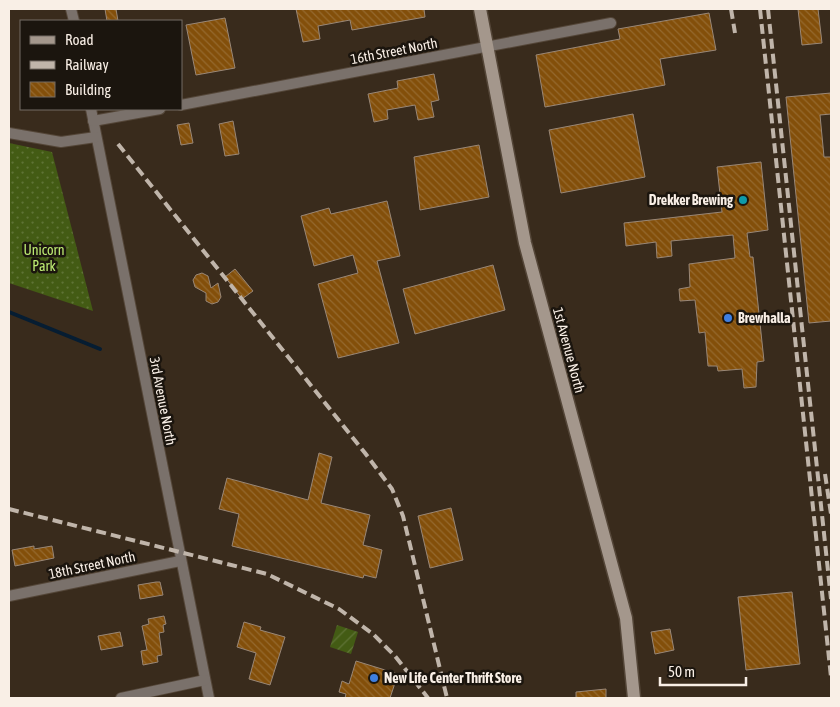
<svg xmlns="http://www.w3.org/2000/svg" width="840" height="707" viewBox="0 0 840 707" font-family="'Asap Condensed',sans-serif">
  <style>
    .grass { fill: url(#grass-dots) }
    .garden { fill: url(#garden-furrows) }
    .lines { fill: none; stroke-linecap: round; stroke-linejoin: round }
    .stream { stroke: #061d32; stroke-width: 4 }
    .building { fill: url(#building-back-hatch); stroke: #998777 }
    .street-casing { stroke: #544638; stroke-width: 12 }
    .secondary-casing { stroke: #544638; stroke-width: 15 }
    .street { stroke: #7a716b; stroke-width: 10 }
    .secondary { stroke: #a4978c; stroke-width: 12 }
    .rail { stroke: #c0b5aa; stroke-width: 4; stroke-dasharray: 10 5; stroke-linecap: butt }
    .culture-dot { fill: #0f9aa8; stroke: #1b150e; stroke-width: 2 }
    .shop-dot { fill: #3f7fe0; stroke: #1b150e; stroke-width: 2 }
    .labels { text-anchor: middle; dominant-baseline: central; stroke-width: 5; stroke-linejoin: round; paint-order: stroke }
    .street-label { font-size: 14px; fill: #f9efe6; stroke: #1b150e }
    .poi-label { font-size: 14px; font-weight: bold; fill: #f9efe6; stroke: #1b150e; text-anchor: start }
    .park-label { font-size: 14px; fill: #beec73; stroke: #1b150e }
  </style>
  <defs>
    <pattern id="grass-dots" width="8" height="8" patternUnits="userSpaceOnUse" patternTransform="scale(1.25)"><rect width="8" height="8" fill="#435b14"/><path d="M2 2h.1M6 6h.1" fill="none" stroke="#5f7336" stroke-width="1.8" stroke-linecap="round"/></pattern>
    <pattern id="garden-furrows" width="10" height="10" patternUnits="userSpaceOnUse" patternTransform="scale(1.25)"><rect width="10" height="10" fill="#435b14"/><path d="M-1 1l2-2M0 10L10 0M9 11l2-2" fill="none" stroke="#5f7336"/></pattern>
    <pattern id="building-back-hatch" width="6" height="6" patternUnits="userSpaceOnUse" patternTransform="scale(1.25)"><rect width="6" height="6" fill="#834f0a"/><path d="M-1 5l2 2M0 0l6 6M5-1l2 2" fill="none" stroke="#95692e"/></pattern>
  </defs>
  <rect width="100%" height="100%" fill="#392b1c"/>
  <path class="grass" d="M9 143 52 152 93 311 9 283Z"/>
  <path class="garden" d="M337 625 358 632 351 654 330 647Z"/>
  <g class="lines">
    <path class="stream" d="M9 312 100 349"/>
  </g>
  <g class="building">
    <path d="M105 9H116L118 21H107Z"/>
    <path d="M296 9H424L425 17 352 30 350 20 318 26 320 39 303 42Z"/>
    <path d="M798 9H818L822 43 802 45Z"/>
    <path d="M709 13 716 50 660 59 665 85 545 107 536 55 620 39 618 29Z"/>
    <path d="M225 18 235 68 196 75 186 25Z"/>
    <path d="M434 74 439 100 431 102 434 117 418 120 415 105 387 110 388 119 374 122 368 94 398 88 397 81Z"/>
    <path d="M831 93V114L820 115 824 157H831V321L809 323 786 97Z"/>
    <path d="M633 114 645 177 561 193 549 130Z"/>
    <path d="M233 121 239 154 225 156 219 124Z"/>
    <path d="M189 123 193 143 181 145 177 125Z"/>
    <path d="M479 145 489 197 420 210 414 157Z"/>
    <path d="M761 162 768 230 747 233 750 257H753L764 361 757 362 756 387 744 388 742 369 718 371 717 366H708L705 332 699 333 695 300 680 301 679 289 690 287 689 264 735 258 733 235 671 241 672 256 657 258 656 242 626 246 624 223 722 212 717 167Z"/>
    <path d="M387 201 400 256 377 261 399 343 338 358 318 284 358 273 353 255 314 266 301 216 329 208 331 214Z"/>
    <path d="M493 265 505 310 415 334 403 289Z"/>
    <path d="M235 269 253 291 242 299 225 277Z"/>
    <path d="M202 273 208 276 211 288 218 283 221 297 218 302 212 304 206 301V293L195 287 193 280 196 275Z"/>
    <path d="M319 453 332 457 321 503 370 515 363 545 382 550 376 578 364 575 363 578 232 546 239 514 219 509 227 478 308 500Z"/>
    <path d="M451 508 463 560 430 568 418 516Z"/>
    <path d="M34 546V549L52 546 54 558 15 566 12 550Z"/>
    <path d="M156 582H160L163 595 140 599 138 585Z"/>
    <path d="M792 592 800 664 746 670 738 597Z"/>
    <path d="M164 616 166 624 163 625 164 632 159 633 162 655 157 656 158 662 143 665 141 651 147 650 142 626 149 624 148 619Z"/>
    <path d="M244 622 261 627 260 630 285 637 270 685 249 679 256 653 237 647Z"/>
    <path d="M670 629 674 650 655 654 651 632Z"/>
    <path d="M120 632 123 646 101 650 98 636Z"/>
    <path d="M356 661 398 674 390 698H345L346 694 339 692 342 681 349 684Z"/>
    <path d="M606 689V698H576V692Z"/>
  </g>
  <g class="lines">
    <defs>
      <g id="street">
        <path d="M71 9 74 21"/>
        <path d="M181 105 611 23"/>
        <path d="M91 109 209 698"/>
        <path d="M93 121 160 109"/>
        <path d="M9 133 61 142 96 137"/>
        <path d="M9 596 180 561"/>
        <path d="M121 698 205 680"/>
      </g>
      <path id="secondary" d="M480 9 525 243 626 618 634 698"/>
    </defs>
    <use href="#street" class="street-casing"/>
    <use href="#secondary" class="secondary-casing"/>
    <use href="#street" class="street"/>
    <use href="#secondary" class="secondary"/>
    <g class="rail">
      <path d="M731 9 735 33"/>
      <path d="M760 9 831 677"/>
      <path d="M768 9 831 599"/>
      <path d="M118 144 365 453 392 489 403 516 447 698"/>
      <path d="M825 474 831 514"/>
      <path d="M9 509 267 574 339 609 373 634 395 656 428 698"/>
    </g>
  </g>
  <circle class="culture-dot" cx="743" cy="200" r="5"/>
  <g class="shop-dot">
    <circle cx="728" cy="318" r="5"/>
    <circle cx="374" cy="678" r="5"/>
  </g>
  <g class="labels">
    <g class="street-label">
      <text transform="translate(394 51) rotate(-11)">16th Street North</text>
      <text transform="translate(569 350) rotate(75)">1st Avenue North</text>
      <text transform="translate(163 401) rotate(79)">3rd Avenue North</text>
      <text transform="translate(92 565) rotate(-12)">18th Street North</text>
    </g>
    <g class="poi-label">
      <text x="733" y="200" text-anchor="end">Drekker Brewing</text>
      <text x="738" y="318">Brewhalla</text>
      <text x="384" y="678">New Life Center Thrift Store</text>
    </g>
    <g class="park-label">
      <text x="44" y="250">Unicorn<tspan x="44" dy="16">Park</tspan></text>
    </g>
  </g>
  <rect width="840" height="707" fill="none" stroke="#f9efe6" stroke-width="20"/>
  <rect x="20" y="20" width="162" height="90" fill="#1b150e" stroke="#746c64"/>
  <rect x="30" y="36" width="25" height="8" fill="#a4978c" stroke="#746c64"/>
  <text x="65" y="45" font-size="15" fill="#f9efe6">Road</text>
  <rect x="30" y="61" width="25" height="8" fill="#c0b5aa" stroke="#746c64"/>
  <text x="65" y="70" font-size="15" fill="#f9efe6">Railway</text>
  <rect x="30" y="82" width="25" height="15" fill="url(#building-back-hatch)" stroke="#746c64"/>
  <text x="65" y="95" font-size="15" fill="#f9efe6">Building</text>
  <path d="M660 677v8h86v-8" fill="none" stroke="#f9efe6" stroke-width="2.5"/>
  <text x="668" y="677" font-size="15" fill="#f9efe6" stroke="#1b150e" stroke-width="4" paint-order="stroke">50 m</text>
</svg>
